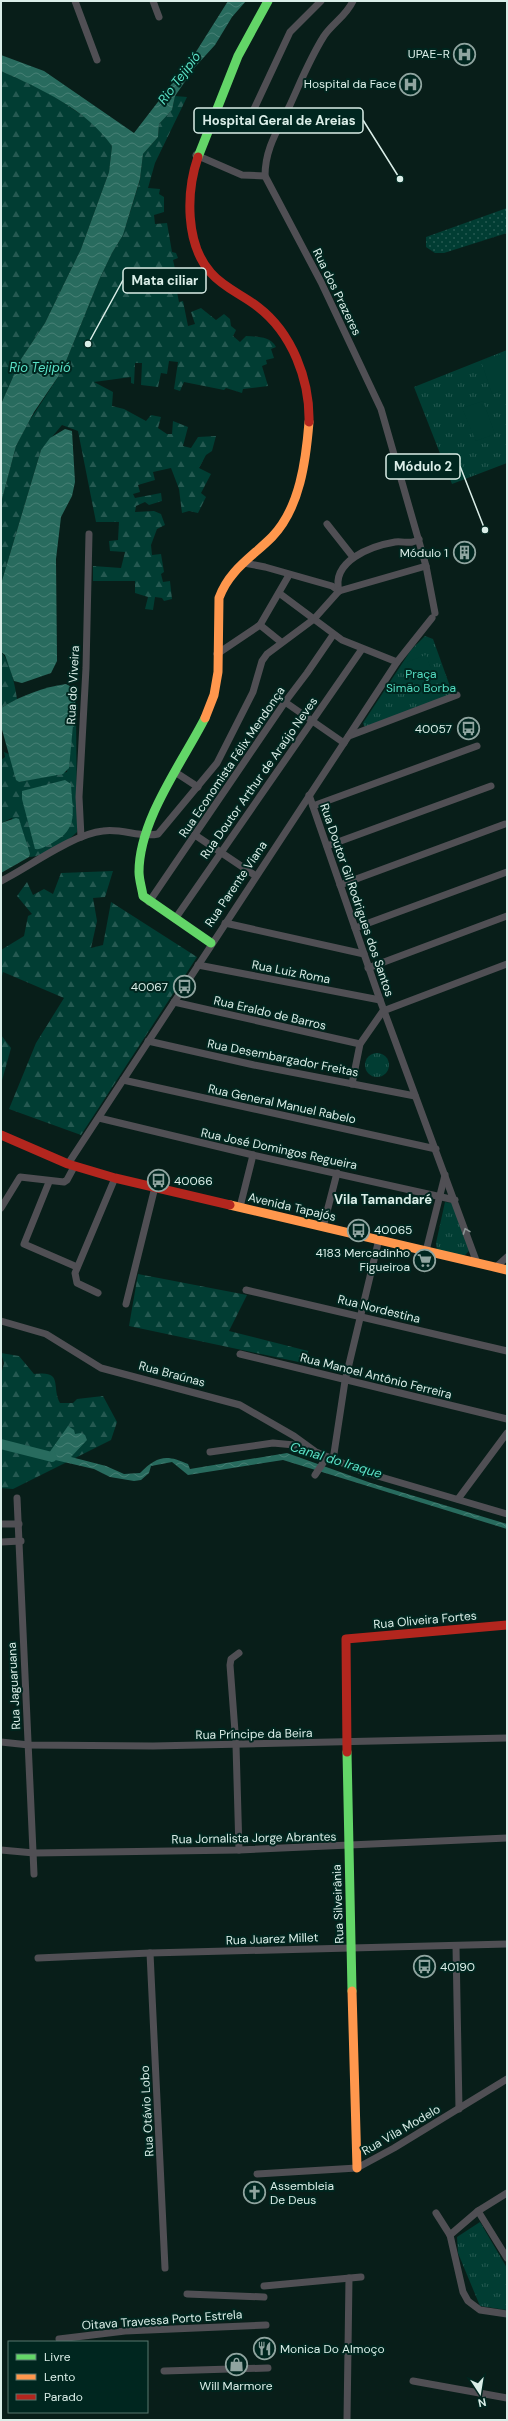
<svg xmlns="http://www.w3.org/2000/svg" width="508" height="2421" viewBox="0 0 508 2421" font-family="'DM Sans',sans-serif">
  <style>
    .grass { fill: url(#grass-dots) }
    .forest { fill: url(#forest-firs) }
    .park { fill: url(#park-tufts) }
    .garden { fill: #013d33 }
    .water { fill: url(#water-waves) }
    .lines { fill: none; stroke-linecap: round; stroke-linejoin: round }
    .canal { stroke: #286b5e; stroke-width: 10 }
    .street { stroke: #504f54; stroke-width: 7 }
    .fast { stroke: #63d668; stroke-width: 9 }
    .slow { stroke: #ff974d; stroke-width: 9 }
    .jam { stroke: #b3261e; stroke-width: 9 }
    .oneway { stroke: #8e9797 }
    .labels { text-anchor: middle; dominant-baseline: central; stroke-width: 4; stroke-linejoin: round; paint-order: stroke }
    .poi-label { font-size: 12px; fill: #daeee8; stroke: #00261f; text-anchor: end }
    .street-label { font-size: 12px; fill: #daeee8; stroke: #00261f }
    .park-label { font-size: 12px; fill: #54ddc2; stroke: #00261f }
    .water-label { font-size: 13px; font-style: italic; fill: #5ae1c6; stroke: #00261f }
    .neighbourhood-label { font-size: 13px; font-weight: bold; fill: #daeee8; stroke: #00261f }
    .leader { fill: none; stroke: #daeee8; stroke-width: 1.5 }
    .callout-dot { fill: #daeee8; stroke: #00261f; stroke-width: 1.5 }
    .callout { fill: #00261f; stroke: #daeee8; stroke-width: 1.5 }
    .callout-label { font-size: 13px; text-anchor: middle; font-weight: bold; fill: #daeee8 }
  </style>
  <defs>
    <pattern id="grass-dots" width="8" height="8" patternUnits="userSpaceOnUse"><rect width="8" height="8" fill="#013d33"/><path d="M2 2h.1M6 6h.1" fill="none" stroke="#255951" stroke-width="1.8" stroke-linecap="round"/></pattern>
    <pattern id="forest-firs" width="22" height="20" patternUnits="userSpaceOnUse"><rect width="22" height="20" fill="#013d33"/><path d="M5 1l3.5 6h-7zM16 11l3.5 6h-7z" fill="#255951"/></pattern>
    <pattern id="park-tufts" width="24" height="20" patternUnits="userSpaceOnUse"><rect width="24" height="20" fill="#013d33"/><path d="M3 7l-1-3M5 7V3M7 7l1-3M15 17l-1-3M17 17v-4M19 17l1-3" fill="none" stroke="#255951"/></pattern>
    <pattern id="water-waves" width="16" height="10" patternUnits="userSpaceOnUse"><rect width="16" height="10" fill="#286b5e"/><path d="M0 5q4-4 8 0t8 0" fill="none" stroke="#478075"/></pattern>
  </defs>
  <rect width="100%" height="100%" fill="#081e19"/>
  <path class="grass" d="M507 208V233L444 253H435L426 247V237Z"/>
  <g class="forest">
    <path d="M1 71 48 92 92 122 105 134 112 146 109 172 81 249 45 323 21 359 1 404Z"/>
    <path d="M175 96 187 97 155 163 148 188 160 189 159 194 164 197V212L154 215 155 224 167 223 172 252 176 253 178 258 173 260 178 282 170 284 172 294 177 292 179 302 183 301 188 326 195 324 191 312 201 308 216 320 224 314 230 319 231 326 236 330 233 336 240 342 246 336C257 337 270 336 276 347L271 349 274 358 266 360 267 364 262 366 268 386 243 389 242 393 226 388 224 390 184 382 180 391 174 389 178 362 169 361 167 374 161 373 158 387 141 385 142 363H135L134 384 131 383V377L94 382 113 392 112 406 124 409 146 421 151 415 161 417 158 428 167 434H172L173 421 188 427 183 446 191 448 198 437 216 436 212 451 206 455 199 468 211 474 201 493 206 497 198 513 189 511 182 513 179 489 171 468 153 472 155 480 138 485 140 492 133 494 135 498 161 493 162 501 149 505 145 502 136 506 135 512 154 511 161 514 165 525 157 529 151 545 152 555 161 554 164 572 161 574 163 582 170 581 172 599 164 601 162 598 155 597 153 610 145 609 148 597 135 593V581H93V566L121 568 125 552 110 551 109 541 118 540 119 522H96L78 431 62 425 41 450 1 584V503L16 446 28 423 62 371 99 280 112 253 123 235 140 180 143 154 158 137 159 124 172 110Z"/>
    <path d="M1 652C10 660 15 686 17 699L1 708Z"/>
    <path d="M76 702 77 832C65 844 46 856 29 857L30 854 12 818 1 823V760L5 757 4 752 11 755 16 779 19 782 67 772Z"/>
    <path d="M113 871 105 897 93 898 97 921 91 948 103 945 111 902 197 957 81 1135 9 1109 36 1043 64 998 3 972 1 980V950L24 936 28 916 32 914 17 896 27 882 33 895 44 889 53 894 61 873Z"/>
    <path d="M1 1035 11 1048 1 1084Z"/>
    <path d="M138 1274 247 1295 229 1331 308 1351V1364L129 1326Z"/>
    <path d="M1 1353 19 1356 34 1374C64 1370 51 1386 60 1403H73L77 1399 103 1396 117 1422 111 1440 13 1489 1 1488V1375L4 1363Z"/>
  </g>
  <g class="park">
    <path d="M507 350V463L452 484 414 387Z"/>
    <path d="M425 636 433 639 453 695 367 727 364 726 363 723 411 650Z"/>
    <circle cx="377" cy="1065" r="12"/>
    <path d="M445 1202 452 1203 470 1250 464 1256 437 1250 436 1243Z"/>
    <path d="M480 2222 507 2268V2310L480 2306 458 2253 457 2237Z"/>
  </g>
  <g class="garden">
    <path d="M507 352V389L492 394 481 361Z"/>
    <path d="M483 401 495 434 476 441 462 408Z"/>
    <path d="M426 655 441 696 422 702 407 662Z"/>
  </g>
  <g class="water">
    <path d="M228 1H246L232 17 215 45 195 67 175 96 172 110 159 124 158 137 143 154 140 179 123 235 112 253 99 280 62 371 34 412 16 446 1 503V404L21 359 45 323 81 249 109 172 112 146C86 109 41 89 1 71V55L44 71 134 133 194 55Z"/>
    <path d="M65 429 72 431 75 482 72 496 61 517 56 559 57 661 51 673 22 683 14 681 5 655 1 652V584L41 450 50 438Z"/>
    <path d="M66 684 75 689 76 694 69 768 63 774 19 782 16 780 1 726V708C20 696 44 687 66 684Z"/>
    <path d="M65 780 71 784C72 812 80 828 52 843 46 846 41 850 35 849L22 799V791Z"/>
    <path d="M16 818 19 819 30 854 29 857 1 873V823Z"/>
    <path d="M68 1426 74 1430 75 1434 81 1433 85 1435 87 1440 71 1457 106 1466 124 1474 140 1473C157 1456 166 1454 188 1464L190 1469 287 1453 371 1483 507 1524V1529L283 1460 188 1475 172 1462 151 1466 149 1473 141 1480 134 1481 110 1477 94 1469 38 1456 40 1451 49 1453Z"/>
  </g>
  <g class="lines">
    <path class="canal" d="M1 1444 52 1457"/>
    <g class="street">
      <path d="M75 1 97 60"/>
      <path d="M153 1 159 17"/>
      <path d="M353 1C346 16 333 23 324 36 310 58 301 81 290 105 278 130 265 148 265 176L321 282 381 409 426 566 435 613"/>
      <path d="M254 109 290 32 321 1"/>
      <path d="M196 155 242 175 265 176"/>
      <path d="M327 524 353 557"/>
      <path d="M244 563 265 567 332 586 339 591"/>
      <path d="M339 591C331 561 371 546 395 542 405 541 411 545 419 539"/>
      <path d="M279 593 342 640 397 662"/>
      <path d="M260 625 281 642"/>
      <path d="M217 654 260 625 289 575"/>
      <path d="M285 702 344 743"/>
      <path d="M349 736 457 695"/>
      <path d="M175 772 198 787"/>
      <path d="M309 795 380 1000 477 1263"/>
      <path d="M313 806 477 746"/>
      <path d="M195 835 256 876"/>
      <path d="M81 837 79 797 86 668 89 534"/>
      <path d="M327 846 491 786"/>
      <path d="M1 881C29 867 73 834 103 831 122 828 140 838 158 834L217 763 253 692 262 661 267 654 314 619 339 591 426 566"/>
      <path d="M340 885 505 824"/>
      <path d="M149 902 285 702 307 673 333 635"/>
      <path d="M175 919 362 649"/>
      <path d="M225 923 364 954"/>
      <path d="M355 928 507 872"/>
      <path d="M198 965 380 1000"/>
      <path d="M368 968 507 916"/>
      <path d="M174 1002 360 1044"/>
      <path d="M148 1041 254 1065 415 1096"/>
      <path d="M123 1080 436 1149"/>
      <path d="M352 1084 360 1044 383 1011 507 964"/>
      <path d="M99 1118 253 1155 455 1200"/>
      <path d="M68 1164 397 662 432 618"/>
      <path d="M49 1182 24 1244 77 1267"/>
      <path d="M240 1207 253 1155"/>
      <path d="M1 1208 20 1177 64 1182 67 1180 74 1167"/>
      <path d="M323 1227 337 1173"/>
      <path d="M426 1251 445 1175"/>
      <path d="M496 1267 507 1257"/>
      <path d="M246 1290 507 1351"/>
      <path d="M98 1293 77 1283 75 1273 115 1178"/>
      <path d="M126 1304 155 1187"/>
      <path d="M1 1321 46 1334 101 1368 240 1405 294 1436 316 1452 364 1472 507 1514"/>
      <path d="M240 1354 507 1419"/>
      <path d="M210 1452 273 1443 305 1446"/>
      <path d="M333 1460 345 1381 379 1239"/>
      <path d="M315 1475 327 1457"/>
      <path d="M17 1498 34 1874"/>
      <path d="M458 1499 507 1433"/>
      <path d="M1 1524H19"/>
      <path d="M1 1542 21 1541"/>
      <path d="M239 1653 231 1659 230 1665 236 1745 239 1850"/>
      <path d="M1 1742 29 1745 153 1746 507 1738"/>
      <path d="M1 1850 34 1853 239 1850 507 1838"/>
      <path d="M456 1946 459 2109"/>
      <path d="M150 1953 165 2268"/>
      <path d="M38 1958 150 1953 507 1944"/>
      <path d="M257 2174 357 2168 394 2148 507 2079"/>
      <path d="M478 2211 507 2258"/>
      <path d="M436 2213 450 2235 463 2292 468 2301 480 2310 507 2314"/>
      <path d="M450 2235 478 2211 507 2193"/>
      <path d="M264 2286 361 2277"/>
      <path d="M187 2294 264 2297"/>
      <path d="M59 2339 125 2331 266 2325"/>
      <path d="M164 2371 268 2368"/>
      <path d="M413 2381 507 2398"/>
      <path d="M347 2420 349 2278"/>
    </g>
    <g class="fast">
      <path d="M198 157 238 56 268 1"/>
      <path d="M205 718C182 763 139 820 139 872 139 880 142 888 143 896L211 943"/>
      <path d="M347 1752 352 1991"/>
    </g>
    <g class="slow">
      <path d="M205 718 214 695 218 672 219 598C229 570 252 557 272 537 300 508 306 460 309 422"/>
      <path d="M230 1205 507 1270"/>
      <path d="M352 1991 357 2168"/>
    </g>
    <g class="jam">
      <path d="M198 157C186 192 185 244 211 273 224 288 243 295 258 307 292 333 310 380 309 422"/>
      <path d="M1 1135 68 1164 115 1178 230 1205"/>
      <path d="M347 1752 346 1639 507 1625"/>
    </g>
  </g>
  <defs><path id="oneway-chevron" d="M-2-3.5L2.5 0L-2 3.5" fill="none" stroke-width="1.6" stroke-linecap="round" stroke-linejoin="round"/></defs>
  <use class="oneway" href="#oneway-chevron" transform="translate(466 1231) rotate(-110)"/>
  <defs>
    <symbol id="hospital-ring" viewBox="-11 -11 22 22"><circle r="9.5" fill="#00261f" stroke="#90a5a0" stroke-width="1.5"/><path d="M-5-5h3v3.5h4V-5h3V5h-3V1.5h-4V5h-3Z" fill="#90a5a0"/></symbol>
    <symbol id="building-ring" viewBox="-11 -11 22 22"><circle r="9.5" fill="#00261f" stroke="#90a5a0" stroke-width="1.5"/><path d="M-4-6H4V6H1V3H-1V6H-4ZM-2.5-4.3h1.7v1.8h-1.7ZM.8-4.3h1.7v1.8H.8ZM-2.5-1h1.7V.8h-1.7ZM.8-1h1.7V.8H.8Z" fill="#90a5a0"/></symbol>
    <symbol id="bus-ring" viewBox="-11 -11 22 22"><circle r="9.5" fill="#00261f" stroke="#90a5a0" stroke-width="1.5"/><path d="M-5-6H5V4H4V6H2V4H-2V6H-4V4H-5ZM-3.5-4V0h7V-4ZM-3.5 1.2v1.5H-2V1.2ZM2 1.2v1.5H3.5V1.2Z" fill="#90a5a0"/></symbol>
    <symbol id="supermarket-ring" viewBox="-11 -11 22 22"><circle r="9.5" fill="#00261f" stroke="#90a5a0" stroke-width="1.5"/><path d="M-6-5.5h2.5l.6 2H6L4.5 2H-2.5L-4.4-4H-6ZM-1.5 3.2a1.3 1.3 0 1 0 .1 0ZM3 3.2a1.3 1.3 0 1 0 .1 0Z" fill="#90a5a0"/></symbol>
    <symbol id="church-ring" viewBox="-11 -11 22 22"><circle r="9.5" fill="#00261f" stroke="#90a5a0" stroke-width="1.5"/><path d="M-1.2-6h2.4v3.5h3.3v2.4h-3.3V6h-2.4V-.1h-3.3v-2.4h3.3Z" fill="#90a5a0"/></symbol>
    <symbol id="restaurant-ring" viewBox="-11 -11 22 22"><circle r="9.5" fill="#00261f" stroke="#90a5a0" stroke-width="1.5"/><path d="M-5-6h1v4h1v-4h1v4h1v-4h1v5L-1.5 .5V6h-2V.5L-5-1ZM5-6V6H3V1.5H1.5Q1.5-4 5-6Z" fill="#90a5a0"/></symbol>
    <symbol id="shop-ring" viewBox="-11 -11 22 22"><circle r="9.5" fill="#00261f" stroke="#90a5a0" stroke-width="1.5"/><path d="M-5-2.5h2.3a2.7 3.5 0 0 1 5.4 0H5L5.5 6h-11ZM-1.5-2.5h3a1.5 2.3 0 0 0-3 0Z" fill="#90a5a0"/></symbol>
  </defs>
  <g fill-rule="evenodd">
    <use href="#hospital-ring" x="452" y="42" width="25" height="25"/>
    <use href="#hospital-ring" x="398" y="72" width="25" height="25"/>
    <use href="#building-ring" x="452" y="540" width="25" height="25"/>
    <use href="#bus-ring" x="456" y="716" width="25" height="25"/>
    <use href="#bus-ring" x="172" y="974" width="25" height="25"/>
    <use href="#bus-ring" x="146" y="1168" width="25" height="25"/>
    <use href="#bus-ring" x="346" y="1218" width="25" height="25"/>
    <use href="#supermarket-ring" x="412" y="1248" width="25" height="25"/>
    <use href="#bus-ring" x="412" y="1954" width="25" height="25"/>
    <use href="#church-ring" x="242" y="2180" width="25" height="25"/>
    <use href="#restaurant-ring" x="252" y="2336" width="25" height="25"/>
    <use href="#shop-ring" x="224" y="2352" width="25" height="25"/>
  </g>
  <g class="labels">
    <g class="poi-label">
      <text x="450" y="54">UPAE-R</text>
      <text x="396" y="84">Hospital da Face</text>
      <text x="448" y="553">Módulo 1</text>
      <text x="452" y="729">40057</text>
      <text x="168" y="987">40067</text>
      <text x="174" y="1181" text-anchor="start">40066</text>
      <text x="374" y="1230" text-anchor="start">40065</text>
      <text x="410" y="1253">4183 Mercadinho<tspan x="410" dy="14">Figueiroa</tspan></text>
      <text x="440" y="1967" text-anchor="start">40190</text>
      <text x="270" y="2186" text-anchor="start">Assembleia<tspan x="270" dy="14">De Deus</tspan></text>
      <text x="280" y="2349" text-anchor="start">Monica Do Almoço</text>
      <text x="236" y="2386" text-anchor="middle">Will Marmore</text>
    </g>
    <g class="street-label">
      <text transform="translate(337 292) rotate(64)">Rua dos Prazeres</text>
      <text transform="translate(73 685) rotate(-87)">Rua do Viveira</text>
      <text transform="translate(232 762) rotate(-56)">Rua Economista Félix Mendonça</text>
      <text transform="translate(259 778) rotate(-55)">Rua Doutor Arthur de Araújo Neves</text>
      <text transform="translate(236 884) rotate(-56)">Rua Parente Viana</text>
      <text transform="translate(357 900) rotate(71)">Rua Doutor Gil Rodrigues dos Santos</text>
      <text transform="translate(291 972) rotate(11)">Rua Luiz Roma</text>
      <text transform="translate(270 1013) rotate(13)">Rua Eraldo de Barros</text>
      <text transform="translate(283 1058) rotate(11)">Rua Desembargador Freitas</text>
      <text transform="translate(282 1104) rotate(12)">Rua General Manuel Rabelo</text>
      <text transform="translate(279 1149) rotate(12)">Rua José Domingos Regueira</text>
      <text transform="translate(292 1207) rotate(13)">Avenida Tapajós</text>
      <text transform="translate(379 1309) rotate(14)">Rua Nordestina</text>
      <text transform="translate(172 1374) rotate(15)">Rua Braúnas</text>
      <text transform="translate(376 1376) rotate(14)">Rua Manoel Antônio Ferreira</text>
      <text transform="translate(425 1620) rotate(-5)">Rua Oliveira Fortes</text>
      <text transform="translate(14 1686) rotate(-93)">Rua Jaguaruana</text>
      <text transform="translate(254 1734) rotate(-1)">Rua Príncipe da Beira</text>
      <text transform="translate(254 1838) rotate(-1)">Rua Jornalista Jorge Abrantes</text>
      <text transform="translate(338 1904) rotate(-92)">Rua Silveirânia</text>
      <text transform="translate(272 1939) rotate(-2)">Rua Juarez Millet</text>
      <text transform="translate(147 2111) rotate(-93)">Rua Otávio Lobo</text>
      <text transform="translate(401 2130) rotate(-30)">Rua Vila Modelo</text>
      <text transform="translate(162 2320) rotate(-4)">Oitava Travessa Porto Estrela</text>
    </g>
    <g class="park-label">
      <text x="421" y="674">Praça<tspan x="421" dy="14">Simão Borba</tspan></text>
    </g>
    <g class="water-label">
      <text transform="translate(179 78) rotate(-53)">Rio Tejipió</text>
      <text x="40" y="367">Rio Tejipió</text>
      <text transform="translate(336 1460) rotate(17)">Canal do Iraque</text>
    </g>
    <g class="neighbourhood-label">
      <text x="383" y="1199">Vila Tamandaré</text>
    </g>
  </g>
  <path class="leader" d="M400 179L363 120M88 344L123 280M485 530L460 466"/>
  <g class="callout-dot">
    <circle cx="400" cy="179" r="4"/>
    <circle cx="88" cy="344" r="4"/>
    <circle cx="485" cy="530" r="4"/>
  </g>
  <g class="callout">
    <rect x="194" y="108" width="169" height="25" rx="4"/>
    <rect x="123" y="268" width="83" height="25" rx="4"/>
    <rect x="386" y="454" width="74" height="25" rx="4"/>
  </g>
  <g class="callout-label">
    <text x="279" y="125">Hospital Geral de Areias</text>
    <text x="165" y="285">Mata ciliar</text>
    <text x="423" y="471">Módulo 2</text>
  </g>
  <rect width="508" height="2421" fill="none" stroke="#daeee8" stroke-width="4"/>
  <rect x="8" y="2341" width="140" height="72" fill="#00261f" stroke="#57766f"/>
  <rect x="16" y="2354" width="20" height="6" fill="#63d668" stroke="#57766f"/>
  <text x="44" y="2361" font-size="12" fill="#daeee8">Livre</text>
  <rect x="16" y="2374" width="20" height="6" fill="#ff974d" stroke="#57766f"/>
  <text x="44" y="2381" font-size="12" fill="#daeee8">Lento</text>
  <rect x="16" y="2394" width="20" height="6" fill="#b3261e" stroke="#57766f"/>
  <text x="44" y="2401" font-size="12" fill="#daeee8">Parado</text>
  <g transform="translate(480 2393) rotate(168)" stroke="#00261f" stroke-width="3" paint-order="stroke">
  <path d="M0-3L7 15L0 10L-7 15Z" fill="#daeee8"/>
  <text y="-6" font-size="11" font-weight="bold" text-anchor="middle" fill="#daeee8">N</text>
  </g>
</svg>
